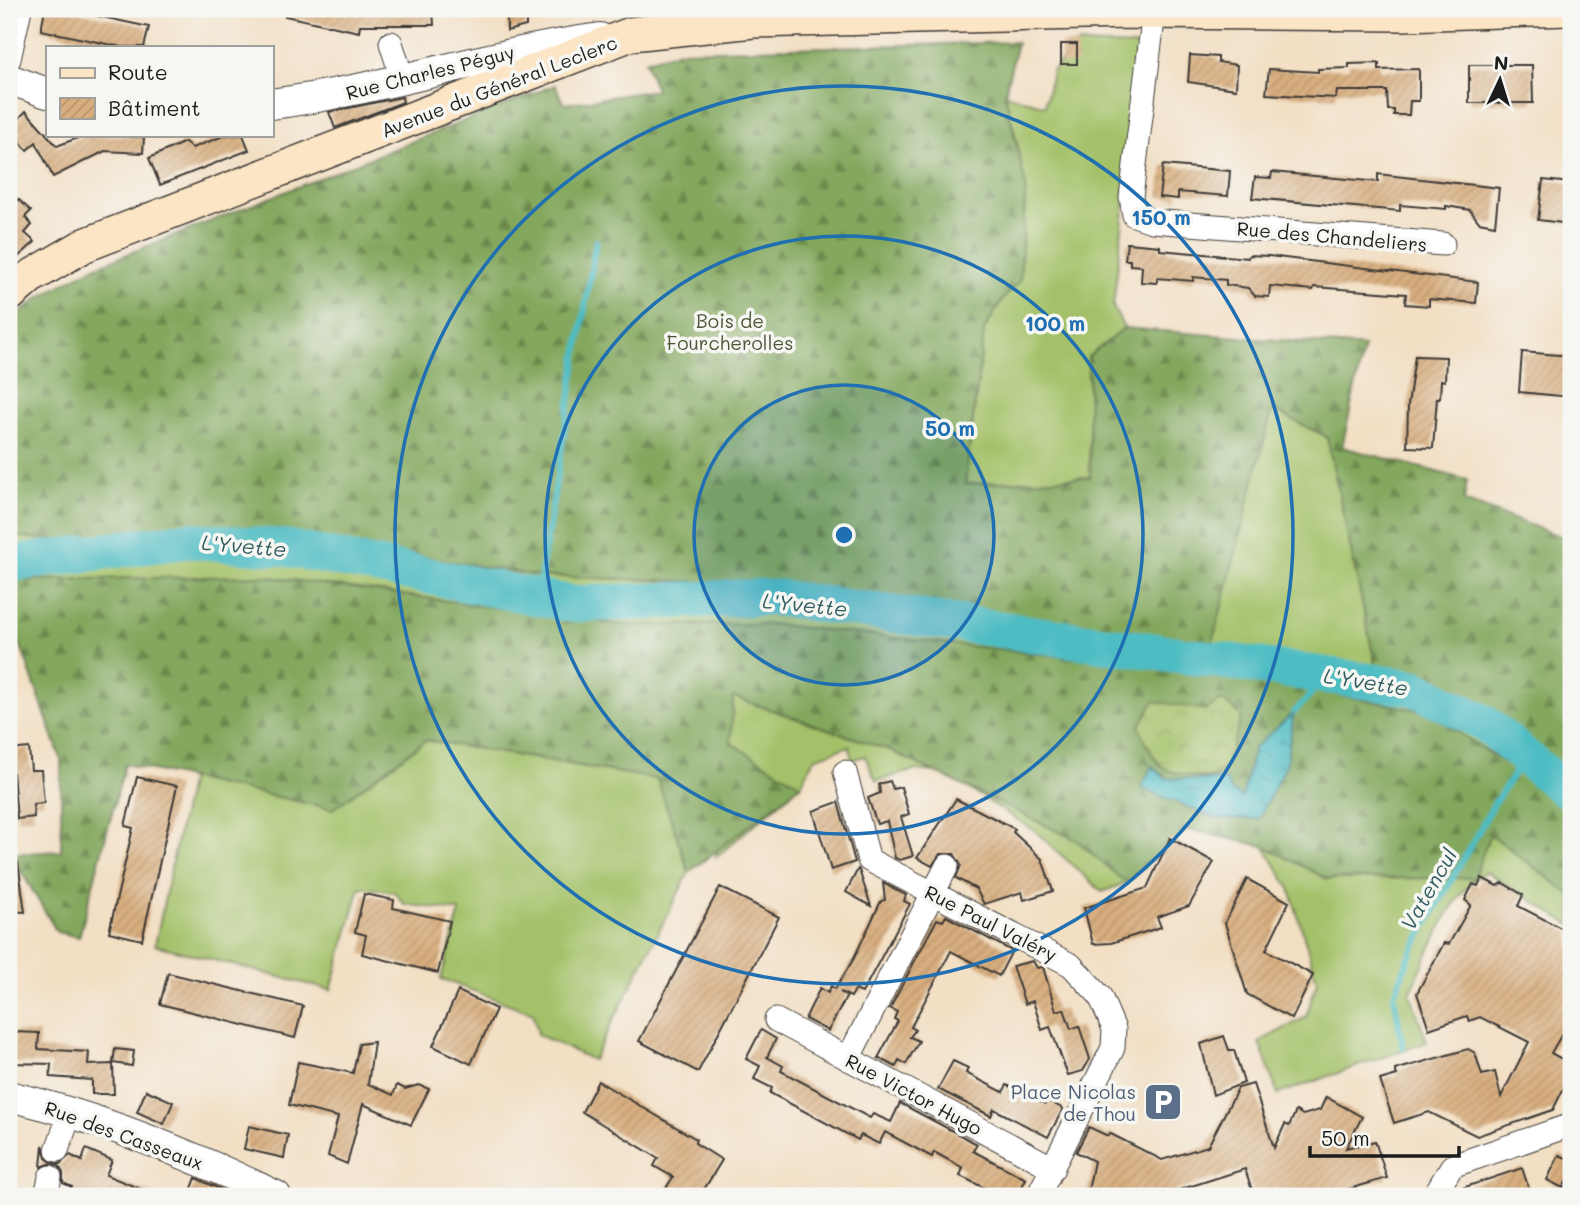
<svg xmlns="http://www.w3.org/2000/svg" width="1580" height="1205" viewBox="0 0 1580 1205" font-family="Mali,sans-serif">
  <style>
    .grass { fill: #a4c169; stroke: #606e42; stroke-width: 2 }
    .forest { fill: url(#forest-firs); stroke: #50623c; stroke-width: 2 }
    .park { fill: url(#park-crowns); stroke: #606e42; stroke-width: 2 }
    .water { fill: url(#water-ripples); stroke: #356c70; stroke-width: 2 }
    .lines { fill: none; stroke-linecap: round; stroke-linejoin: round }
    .stream { stroke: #4ebcc3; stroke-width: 6 }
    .river { stroke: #4ebcc3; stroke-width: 37 }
    .building { fill: url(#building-hatch) }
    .minor-casing { stroke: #3c3935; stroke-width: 25 }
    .tertiary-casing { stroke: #3c3935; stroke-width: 32 }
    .secondary-casing { stroke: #3c3935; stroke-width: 36 }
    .minor { stroke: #fff; stroke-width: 23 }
    .tertiary { stroke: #fff; stroke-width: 30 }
    .secondary { stroke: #fce5c4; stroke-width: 33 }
    .ring { fill: none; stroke: #1f6fb2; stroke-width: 3.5 }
    .labels { text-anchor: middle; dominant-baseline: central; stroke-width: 7; stroke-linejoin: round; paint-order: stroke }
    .street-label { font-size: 19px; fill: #1c1c1c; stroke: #f6f6f2 }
    .park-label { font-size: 19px; fill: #4c5637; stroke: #f6f6f2 }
    .service-label { font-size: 19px; fill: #4e5e75; stroke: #f6f6f2; text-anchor: end }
    .water-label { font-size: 21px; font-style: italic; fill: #305c5f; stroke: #f6f6f2 }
    .centre { fill: #1f6fb2; stroke: #f6f6f2; stroke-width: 3.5 }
    .ring-label { font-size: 21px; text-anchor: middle; font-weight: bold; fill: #1f6fb2; stroke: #f6f6f2; stroke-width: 7; stroke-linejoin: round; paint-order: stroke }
  </style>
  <defs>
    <pattern id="forest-firs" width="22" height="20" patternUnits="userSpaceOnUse" patternTransform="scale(1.75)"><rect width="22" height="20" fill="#83a75d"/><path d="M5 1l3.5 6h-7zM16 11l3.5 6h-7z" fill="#6a874c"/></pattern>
    <pattern id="park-crowns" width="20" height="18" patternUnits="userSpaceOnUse" patternTransform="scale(1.75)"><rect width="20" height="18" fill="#a4c169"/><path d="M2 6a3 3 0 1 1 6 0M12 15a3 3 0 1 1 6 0" fill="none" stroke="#8da55a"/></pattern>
    <pattern id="water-ripples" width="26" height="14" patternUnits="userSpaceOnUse" patternTransform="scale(1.75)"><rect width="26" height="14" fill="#4ebcc3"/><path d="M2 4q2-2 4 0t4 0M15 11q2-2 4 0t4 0" fill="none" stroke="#40989e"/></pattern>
    <pattern id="building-hatch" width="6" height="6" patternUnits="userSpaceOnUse" patternTransform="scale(1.75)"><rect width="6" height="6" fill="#d8ae7f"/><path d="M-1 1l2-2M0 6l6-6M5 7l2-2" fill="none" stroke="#b9956d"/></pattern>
  </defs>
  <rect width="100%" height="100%" fill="#f6f6f2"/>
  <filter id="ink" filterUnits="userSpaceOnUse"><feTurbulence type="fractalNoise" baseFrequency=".0143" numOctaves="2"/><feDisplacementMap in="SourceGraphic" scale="14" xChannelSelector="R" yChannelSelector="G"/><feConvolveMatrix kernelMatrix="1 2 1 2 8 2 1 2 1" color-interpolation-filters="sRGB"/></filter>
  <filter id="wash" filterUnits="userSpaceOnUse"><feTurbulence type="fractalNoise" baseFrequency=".00686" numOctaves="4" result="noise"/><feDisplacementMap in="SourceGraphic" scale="28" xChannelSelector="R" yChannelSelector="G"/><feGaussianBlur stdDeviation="1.57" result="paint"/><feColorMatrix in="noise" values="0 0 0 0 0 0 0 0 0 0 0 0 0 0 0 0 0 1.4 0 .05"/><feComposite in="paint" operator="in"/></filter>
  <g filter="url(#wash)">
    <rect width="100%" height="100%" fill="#f2dfc4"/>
    <g class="grass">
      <path d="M1077 44 1143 46 1113 307 1124 328 1088 357 1090 477 965 484 984 330 1003 299 1020 281 1018 146 1005 94 1045 106 1052 71Z"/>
      <path d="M1272 409 1327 437 1377 672C1392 674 1411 673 1425 678 1480 697 1528 739 1571 777V925L1486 872C1450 890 1428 957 1410 993L1427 1042 1278 1094 1259 1042 1306 1017 1317 981 1290 889 1264 846 1188 829 1126 883 1102 892 1035 831 944 773 915 770 876 781 865 756 852 760 849 746 814 758 801 785 716 857 732 697 164 620 124 766 13 624H9V536L66 541 183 525 346 544 538 576 714 582 953 613 1209 653Z"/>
      <path d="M425 740 658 779 689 872 593 1060 538 1035 533 1013 441 979 460 911 404 904 395 892 360 887 331 990 155 945 190 778 333 809Z"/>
    </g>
    <g class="forest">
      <path d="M1017 42 1005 94 1026 186 1020 281 1003 299 984 330 965 484 1090 477 1088 357 1124 328 1364 347 1342 447 1467 480 1464 501 1571 540V777C1527 741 1481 698 1425 678 1411 673 1392 674 1377 673L1327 437 1272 409 1210 653 953 613 714 582 538 576 346 544 183 525 66 541 9 536V322L40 297 90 269 555 85 564 104 656 90 645 61 680 51Z"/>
      <path d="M9 576 29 580 263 576 626 625 771 624 1241 676 1428 712 1514 769 1571 787V895L1490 834 1474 878 1327 879 1264 846 1188 829 1126 883 1076 840 889 750 733 697 731 743 801 785 689 872 657 779 426 740 333 809 125 764 79 937 57 932 11 854 61 851V759L13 624H9Z"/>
    </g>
    <path class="park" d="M1222 700 1242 716 1225 767 1212 778C1163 773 1159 773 1139 727L1154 701 1205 710Z"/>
    <path class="water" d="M1294 712 1286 765 1258 819H1218L1141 788 1152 766 1165 778 1227 781 1231 791 1242 797 1254 748Z"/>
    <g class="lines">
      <g class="stream">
        <path d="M537 597 596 241"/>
        <path d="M1294 712 1329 675"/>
        <path d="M1403 1048 1394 996 1411 953 1495 802 1525 757"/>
      </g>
      <path class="river" d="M9 564 188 540 286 548 572 604 772 597 1415 688 1483 722 1562 787 1571 789"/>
    </g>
    <g id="blocks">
      <g class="building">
        <path d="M45 9H65L149 27 144 47H121L41 30Z"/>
        <path d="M286 9H433L434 25H360L359 32 285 16Z"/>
        <path d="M507 9H526V26L507 31Z"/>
        <rect x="1061" y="44" width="16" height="20"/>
        <path d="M1190 55 1218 57V62L1237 65 1236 89 1188 82Z"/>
        <path d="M1379 63V70L1419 69V101H1410L1409 115H1394V110H1388L1387 91H1337L1336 98 1266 94 1269 69 1318 72V69L1349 68V64Z"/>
        <path d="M1469 65H1532L1533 103H1469Z"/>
        <path d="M402 97 403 102 335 128 329 112Z"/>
        <path d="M26 111 57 146 85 135 144 137 143 153 105 151 53 177 36 142 27 150 9 129Z"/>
        <path d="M226 135H243L249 150 160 185 149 158 185 142 192 148Z"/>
        <path d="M1163 165 1230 171 1228 196 1178 192V199L1159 197Z"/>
        <path d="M1272 172 1378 182V174L1499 188 1495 225 1479 222 1470 210 1446 206V209L1400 205V211L1252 198 1255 177 1271 178Z"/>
        <path d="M1543 180 1571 183V224L1538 220Z"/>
        <path d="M18 199 31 211 25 217 32 225 25 233 35 242 9 265V201L12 205Z"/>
        <path d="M1127 243 1160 246V250L1248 258 1249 255 1269 256 1478 282 1476 303 1429 299V306L1405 304 1406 294 1314 287 1313 290 1270 286 1269 297 1255 296 1248 288 1226 285V280L1193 277V281L1157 278V283L1141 282 1142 266 1130 265V260H1125Z"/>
        <path d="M1522 352 1571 356V397L1519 392Z"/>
        <path d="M1415 356 1446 357 1445 381 1441 380 1440 398H1437L1433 448 1407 447 1408 405Z"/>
        <path d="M29 748 31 770H41L44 803 33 804 34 817 17 819 13 773H9V750Z"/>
        <path d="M137 777 177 786 142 940 109 932 133 828 125 826Z"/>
        <path d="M890 781 893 789 901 787 909 814 901 817 913 856 900 860 895 858 887 821 877 824 868 798 880 793 879 784Z"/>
        <path d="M956 799 1015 829 1013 832 1042 859 1053 891 1024 900 1022 892 984 904 976 889 956 878 961 865 954 854H940L932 866 917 858Z"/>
        <path d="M838 802 855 862 831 870 813 811Z"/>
        <path d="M1170 838 1214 862 1189 906 1157 917 1161 927 1111 943 1093 944 1084 908 1147 888Z"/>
        <path d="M18 862 25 912 9 911V863Z"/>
        <path d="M858 869 859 870 871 906 846 892Z"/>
        <path d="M1482 878 1497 886 1503 883 1523 895 1518 906 1571 933V1018L1551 1053 1571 1064V1079H1568L1553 1110 1477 1136 1429 1112 1394 1123 1380 1080 1397 1075 1395 1070 1468 1049 1475 1053 1482 1075 1495 1072 1501 1097 1529 1042 1480 1017 1469 1021 1467 1016 1429 1029 1417 993 1444 943 1449 944 1471 905 1465 900 1473 884 1478 886Z"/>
        <path d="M1247 879 1289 902 1266 950 1313 975 1292 1019 1247 994 1225 923Z"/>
        <path d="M883 883 906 895 904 901 910 904 862 993 855 990 851 997 840 992 847 996 828 1031 805 1019 820 988 828 993 831 986 835 989 853 960 881 901 885 900Z"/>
        <path d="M720 887 779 917 698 1072 639 1041Z"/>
        <path d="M364 894 394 900 393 908 450 921 438 973 362 954 366 935 355 932Z"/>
        <path d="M946 916 1012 951 999 976 951 951 911 1027 915 1030 910 1037 919 1041 906 1064 899 1060 896 1067 878 1058 898 1021 894 1019 897 1012 890 1008 937 919 943 921Z"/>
        <path d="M1033 961 1037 968 1043 967 1056 1011 1064 1009 1071 1029 1079 1026 1090 1059 1083 1071 1068 1075 1050 1027 1042 1030 1033 1001 1025 1004 1012 966Z"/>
        <path d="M168 973 303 1006 295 1038 160 1004Z"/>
        <path d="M458 991 496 1009 471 1064 433 1046Z"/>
        <path d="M761 1030 776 1039 767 1057 783 1066 781 1071 870 1118 873 1114 891 1122 900 1103 977 1144 973 1151 1026 1179 1017 1196H1001L960 1176 963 1168 934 1152 932 1157 885 1132 879 1144 861 1135 858 1140 770 1093 772 1088 754 1079 760 1066 746 1059Z"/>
        <path d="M14 1032 39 1033 38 1049 89 1052 88 1065 113 1064 114 1094H92V1080L50 1077 51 1064 13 1063Z"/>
        <path d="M1224 1036 1229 1050H1234L1244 1083 1213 1095 1201 1044Z"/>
        <path d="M374 1042 368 1084 393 1095 397 1085 405 1089 419 1085 429 1089 411 1125 363 1104 347 1164 328 1156 338 1117 289 1105 298 1062 353 1073 359 1044Z"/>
        <path d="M115 1049 134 1051 132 1066 113 1063Z"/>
        <path d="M953 1061 968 1068 966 1073 1003 1092 1007 1085 1045 1104 1047 1100 1063 1109 1048 1137 994 1109 991 1116 938 1089Z"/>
        <path d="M598 1081 696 1139 695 1143 722 1160 700 1196H661L673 1177 654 1166 658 1158 582 1112Z"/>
        <path d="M1253 1084 1274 1148 1285 1124 1289 1126 1296 1111 1303 1115 1320 1110 1326 1097 1362 1117 1346 1148 1375 1141 1387 1178 1342 1191 1343 1196H1254L1245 1169 1160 1196H1087L1094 1161 1076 1152 1089 1127 1108 1136 1109 1133 1162 1160 1208 1146 1238 1088Z"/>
        <path d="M146 1090 173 1102 164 1124 137 1112Z"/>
        <path d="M249 1126 288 1135 284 1158 244 1149Z"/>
        <path d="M43 1145 46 1158 53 1163 60 1164 70 1155 82 1161 86 1149 112 1160 106 1175 158 1196H85L70 1190 72 1187 63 1183V1173L59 1166 52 1163 41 1167Z"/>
        <path d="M1559 1155 1571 1160V1185L1566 1182 1563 1188 1547 1180Z"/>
        <path d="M1522 1168 1530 1192 1519 1196H1450L1453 1191Z"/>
        <path d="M196 1178 204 1182 236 1196H189Z"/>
      </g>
    </g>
  </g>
  <g filter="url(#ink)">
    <use href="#blocks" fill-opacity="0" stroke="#3c3935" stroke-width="2"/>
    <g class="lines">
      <defs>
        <g id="minor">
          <path d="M1154 12 1131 197 1134 215 1152 221 1443 244"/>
          <path d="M391 43 403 81"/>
          <path d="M9 59 20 9"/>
          <path d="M845 772 869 860 1071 965 1100 996 1114 1029 1113 1048 1038 1196"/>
          <path d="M776 1020 1053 1168"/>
          <path d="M848 1059 947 866"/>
          <path d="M57 1150 71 1111"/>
          <path d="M46 1196 50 1177"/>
          <path d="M1434 1196 1452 1166 1571 1125"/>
        </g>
        <g id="tertiary">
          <path d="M9 79 47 93"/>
          <path d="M271 104C383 90 488 53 600 38"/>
          <path d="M9 1096C102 1118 190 1154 276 1196"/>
        </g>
        <path id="secondary" d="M9 295 30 277 85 245 631 34 753 21 874 18 1130 12 1402 14 1570 9"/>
      </defs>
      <use href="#minor" class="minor-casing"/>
      <use href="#tertiary" class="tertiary-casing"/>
      <use href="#secondary" class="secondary-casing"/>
      <use href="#minor" class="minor"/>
      <use href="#tertiary" class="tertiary"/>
      <use href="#secondary" class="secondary"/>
    </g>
  </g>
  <circle cx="844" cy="535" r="150" fill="#1f6fb2" fill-opacity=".12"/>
  <g class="ring">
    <circle cx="844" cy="535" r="150"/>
    <circle cx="844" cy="535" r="299"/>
    <circle cx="844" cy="535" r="449"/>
  </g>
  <defs>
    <symbol id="parking-square" viewBox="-11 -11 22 22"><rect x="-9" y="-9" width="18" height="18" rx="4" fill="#5c6f8a" stroke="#f6f6f2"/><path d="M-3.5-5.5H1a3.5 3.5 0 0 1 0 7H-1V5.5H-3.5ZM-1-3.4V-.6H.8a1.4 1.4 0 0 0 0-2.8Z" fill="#fff"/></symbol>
  </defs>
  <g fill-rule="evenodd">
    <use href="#parking-square" x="1141" y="1080" width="44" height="44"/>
  </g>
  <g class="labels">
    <g class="street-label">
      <text transform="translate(430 72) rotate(-14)">Rue Charles Péguy</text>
      <text transform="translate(499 86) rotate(-21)">Avenue du Général Leclerc</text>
      <text transform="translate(1332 236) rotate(5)">Rue des Chandeliers</text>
      <text transform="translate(991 923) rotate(27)">Rue Paul Valéry</text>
      <text transform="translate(914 1094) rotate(28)">Rue Victor Hugo</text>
      <text transform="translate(124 1135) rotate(20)">Rue des Casseaux</text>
    </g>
    <g class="park-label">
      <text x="730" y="320">Bois de<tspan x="730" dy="22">Fourcherolles</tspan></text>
    </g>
    <g class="service-label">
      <text x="1136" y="1091">Place Nicolas<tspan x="1136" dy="22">de Thou</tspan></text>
    </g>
    <g class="water-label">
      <text transform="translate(244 545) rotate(5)">L'Yvette</text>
      <text transform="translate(805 604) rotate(6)">L'Yvette</text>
      <text transform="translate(1366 681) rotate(9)">L'Yvette</text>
      <text transform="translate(1428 889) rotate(-60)">Vatencul</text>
    </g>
  </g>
  <circle cx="844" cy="535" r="10" class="centre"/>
  <g class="ring-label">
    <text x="1161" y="225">150 m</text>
    <text x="1055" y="331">100 m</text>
    <text x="950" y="436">50 m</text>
  </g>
  <rect width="1580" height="1205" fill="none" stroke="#f6f6f2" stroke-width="35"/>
  <rect x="46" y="46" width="228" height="91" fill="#f6f6f2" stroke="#9f9f9c" stroke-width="2"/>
  <rect x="60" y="68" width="35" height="10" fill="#fce5c4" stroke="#9f9f9c" stroke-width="2"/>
  <text x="108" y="80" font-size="21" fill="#1c1c1c">Route</text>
  <rect x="60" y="98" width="35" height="21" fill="url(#building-hatch)" stroke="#9f9f9c" stroke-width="2"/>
  <text x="108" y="116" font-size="21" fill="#1c1c1c">Bâtiment</text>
  <g transform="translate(1500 80) rotate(4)" stroke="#f6f6f2" stroke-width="5" paint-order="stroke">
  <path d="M0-5L12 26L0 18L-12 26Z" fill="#1c1c1c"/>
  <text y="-10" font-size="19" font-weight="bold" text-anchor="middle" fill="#1c1c1c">N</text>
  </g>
  <path d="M1310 1146v10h149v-10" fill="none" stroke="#1c1c1c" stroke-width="3.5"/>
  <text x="1321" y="1146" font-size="21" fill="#1c1c1c" stroke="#f6f6f2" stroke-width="5" paint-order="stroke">50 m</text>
</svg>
